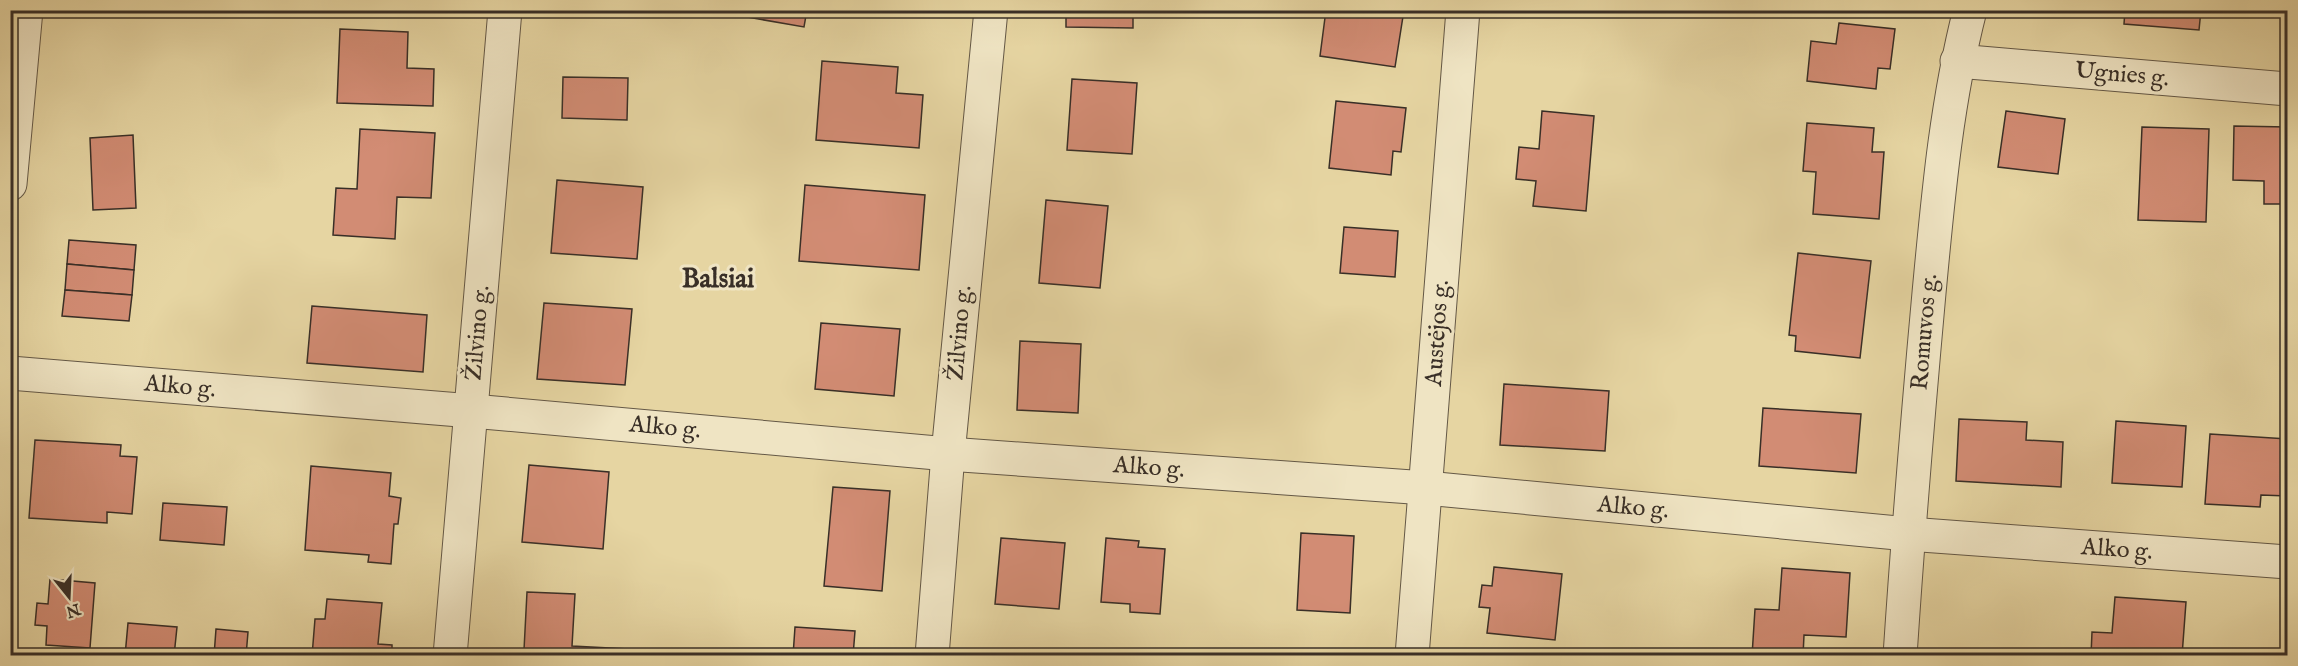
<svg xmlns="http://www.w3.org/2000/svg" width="2298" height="666" viewBox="0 0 2298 666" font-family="'IM FELL English',serif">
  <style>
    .building { fill: #d28c74; stroke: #392f27; stroke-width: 1.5 }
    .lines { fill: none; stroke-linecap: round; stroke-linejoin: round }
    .minor-casing { stroke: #645846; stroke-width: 35 }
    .minor { stroke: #efe4c3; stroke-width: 33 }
    .labels { text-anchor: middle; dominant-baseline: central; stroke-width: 6; stroke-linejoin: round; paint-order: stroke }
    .street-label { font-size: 24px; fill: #392f27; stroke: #efe4c3 }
    .quarter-label { font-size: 27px; font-weight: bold; fill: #392f27; stroke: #efe4c3 }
  </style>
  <rect width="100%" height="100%" fill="#e6d5a2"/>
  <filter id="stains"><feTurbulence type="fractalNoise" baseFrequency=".00333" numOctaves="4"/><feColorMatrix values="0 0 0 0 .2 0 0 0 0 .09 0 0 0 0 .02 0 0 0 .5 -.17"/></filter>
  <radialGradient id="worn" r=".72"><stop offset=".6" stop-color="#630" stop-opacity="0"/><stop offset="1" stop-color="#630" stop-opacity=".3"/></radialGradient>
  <g class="building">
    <path d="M749 10H807L804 27 747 17Z"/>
    <path d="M1066 10H1133V28L1066 27Z"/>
    <path d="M1326 10H1404L1395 67 1320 56Z"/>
    <path d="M2125 10H2201L2199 30 2124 24Z"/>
    <path d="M1839 23 1895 29 1890 69 1878 68 1876 89 1807 81 1811 41 1836 44Z"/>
    <path d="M340 29 408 32 407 68 434 69 433 106 337 103Z"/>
    <path d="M822 61 898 67 896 93 923 95 919 148 816 140Z"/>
    <path d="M563 77 628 78 627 120 562 118Z"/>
    <path d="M1072 79 1137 83 1132 154 1067 150Z"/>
    <path d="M1336 101 1406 108 1401 152 1393 151 1391 175 1329 168Z"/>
    <path d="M1542 111 1594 116 1586 211 1533 206 1536 181 1516 179 1519 147 1539 149Z"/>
    <path d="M2006 111 2065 119 2058 174 1998 167Z"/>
    <path d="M1807 123 1874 128 1872 152H1884L1879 219 1813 214 1816 172 1803 171Z"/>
    <path d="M2234 126 2288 127V204H2264V181L2233 180Z"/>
    <path d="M2142 127 2209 129 2206 222 2138 220Z"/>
    <path d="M360 129 435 133 431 198 397 197 395 239 333 235 336 188 357 189Z"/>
    <path d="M133 135 136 208 93 210 90 138Z"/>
    <path d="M557 180 643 187 637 259 551 253Z"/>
    <path d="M805 185 925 195 919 270 799 261Z"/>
    <path d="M1046 200 1108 206 1100 288 1039 283Z"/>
    <path d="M1344 227 1398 231 1395 277 1340 273Z"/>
    <path d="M69 240 136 245 134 270 67 264Z"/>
    <path d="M1798 253 1871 261 1860 358 1795 351 1796 336 1789 335Z"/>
    <path d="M67 264 134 270 132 295 65 290Z"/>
    <path d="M65 290 132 295 129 321 62 316Z"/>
    <path d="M544 303 632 309 625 385 537 379Z"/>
    <path d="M312 306 427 315 423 372 307 363Z"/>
    <path d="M821 323 900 329 894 396 815 389Z"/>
    <path d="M1020 341 1081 344 1078 413 1017 410Z"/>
    <path d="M1504 384 1609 391 1605 451 1500 445Z"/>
    <path d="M1763 408 1861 414 1856 473 1759 466Z"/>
    <path d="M1959 419 2027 422 2026 440 2063 442 2061 487 1956 481Z"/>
    <path d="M2116 421 2186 426 2182 487 2112 483Z"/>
    <path d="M2210 434 2288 439V496L2261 495 2260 507 2205 504Z"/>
    <path d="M35 440 121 445 120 456 137 457 132 514 107 512V523L29 518Z"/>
    <path d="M529 465 609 472 603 549 522 542Z"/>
    <path d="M311 466 391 473 389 496 401 498 398 524H394L391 564 368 562 369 555 305 550Z"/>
    <path d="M833 487 890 491 882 591 824 586Z"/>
    <path d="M163 503 227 507 224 545 160 540Z"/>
    <path d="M1301 533 1354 536 1350 613 1297 610Z"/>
    <path d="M1001 538 1065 543 1059 609 995 604Z"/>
    <path d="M1106 538 1139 541 1138 547 1165 549 1160 614 1130 612V604L1101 602Z"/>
    <path d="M1494 567 1562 574 1555 640 1487 633 1490 608 1479 607 1482 585 1492 586Z"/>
    <path d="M1782 568 1850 573 1846 637 1804 635 1803 656H1752L1755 609 1779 610Z"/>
    <path d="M50 579 95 583 90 648 46 645 47 626 35 625 37 603 48 604Z"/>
    <path d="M527 592 575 594 572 646 647 650 646 656H509V650H524Z"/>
    <path d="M2115 597 2186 602 2182 656H2091L2092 632 2112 633Z"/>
    <path d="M327 599 382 603 378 644 392 645V656H312L315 619H325Z"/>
    <path d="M128 623 177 627 174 656H125Z"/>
    <path d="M795 627 855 631 853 656H793Z"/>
    <path d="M216 629 248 632 246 656H214Z"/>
  </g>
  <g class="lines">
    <defs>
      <g id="minor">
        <path d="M1957 61 2288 89"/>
        <path d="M10 184 26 10"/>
        <path d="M10 373 472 411 948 454 1426 488 1908 534 2288 562"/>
        <path d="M450 656 505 10"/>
        <path d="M932 656 948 454 991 10"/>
        <path d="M1412 656 1463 10"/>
        <path d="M1900 656C1908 535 1918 414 1929 293 1938 198 1946 104 1970 10"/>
      </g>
    </defs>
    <use href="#minor" class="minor-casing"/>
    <use href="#minor" class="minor"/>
  </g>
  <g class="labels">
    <g class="street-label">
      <text transform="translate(2122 75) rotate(5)">Ugnies g.</text>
      <text transform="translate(1925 332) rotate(-85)">Romuvos g.</text>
      <text transform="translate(478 333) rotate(-85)">Žilvino g.</text>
      <text transform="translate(960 333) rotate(-85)">Žilvino g.</text>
      <text transform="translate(1438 333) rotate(-86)">Austėjos g.</text>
      <text transform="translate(180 387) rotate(5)">Alko g.</text>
      <text transform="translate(665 428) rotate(5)">Alko g.</text>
      <text transform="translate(1149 468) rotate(4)">Alko g.</text>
      <text transform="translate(1633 508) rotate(5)">Alko g.</text>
      <text transform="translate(2117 550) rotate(4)">Alko g.</text>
    </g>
    <g class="quarter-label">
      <text x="718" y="280">Balsiai</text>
    </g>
  </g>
  <rect width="2298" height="666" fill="none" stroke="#e6d5a2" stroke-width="36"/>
  <rect x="12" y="12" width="2274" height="642" fill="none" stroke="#392f27" stroke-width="3"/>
  <rect x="18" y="18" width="2262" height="630" fill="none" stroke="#392f27" stroke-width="1.5"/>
  <g transform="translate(69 597) rotate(162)" stroke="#efe4c3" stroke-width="4.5" paint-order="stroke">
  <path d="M0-4.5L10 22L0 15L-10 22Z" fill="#392f27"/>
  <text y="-9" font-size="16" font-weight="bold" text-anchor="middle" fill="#392f27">N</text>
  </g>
  <rect width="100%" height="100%" filter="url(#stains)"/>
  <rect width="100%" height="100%" fill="url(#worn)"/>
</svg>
